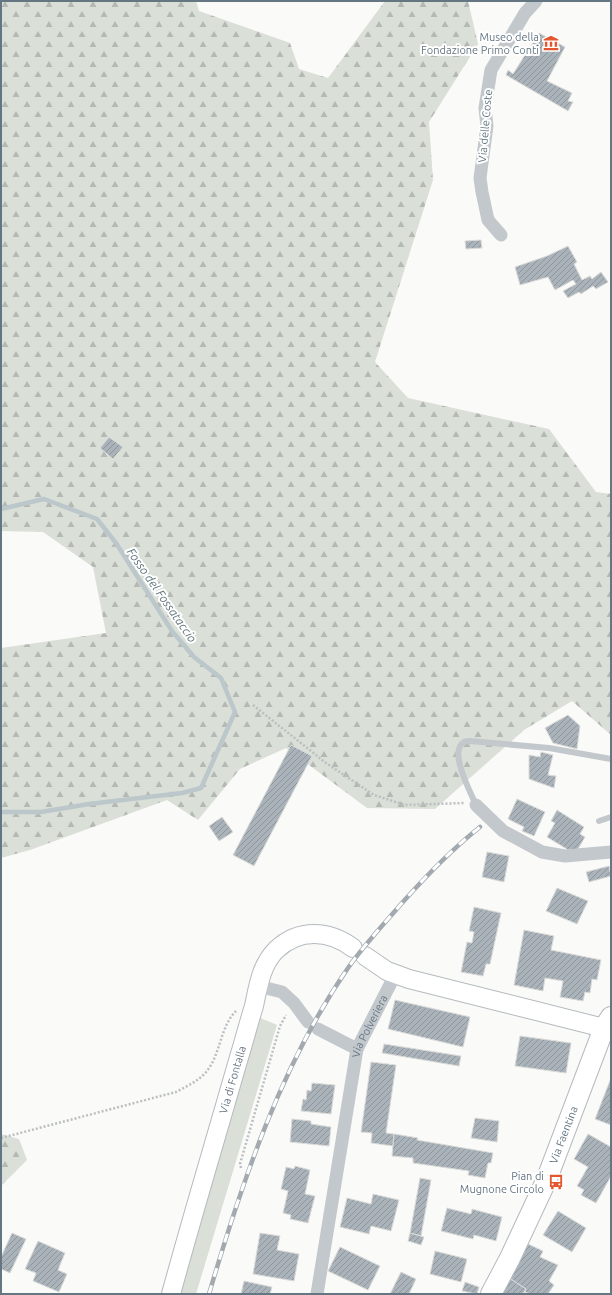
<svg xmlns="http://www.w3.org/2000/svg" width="612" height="1295" viewBox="0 0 612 1295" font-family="Ubuntu,sans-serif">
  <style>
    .grass { fill: #dadfd7 }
    .forest { fill: url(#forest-firs) }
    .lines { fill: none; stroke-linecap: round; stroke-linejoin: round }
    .stream { stroke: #bbc7cb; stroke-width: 4.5 }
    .building { fill: url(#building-hatch); stroke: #dcdcda }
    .secondary-casing { stroke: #b3babf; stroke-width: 20 }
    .primary-casing { stroke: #b5babe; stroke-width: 22 }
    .path { stroke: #bbbfc2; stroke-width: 2.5; stroke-dasharray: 2 2; stroke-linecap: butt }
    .lane { stroke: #c3c8cc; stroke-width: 6 }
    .street { stroke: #c3c8cc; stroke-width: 13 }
    .secondary { stroke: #fff; stroke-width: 18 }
    .primary { stroke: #fff; stroke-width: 20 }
    .rail-casing { stroke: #a2aab0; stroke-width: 4.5 }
    .rail { stroke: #fff; stroke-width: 3; stroke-dasharray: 9; stroke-linecap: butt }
    .labels { text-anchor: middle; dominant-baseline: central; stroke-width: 4; stroke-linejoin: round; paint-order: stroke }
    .poi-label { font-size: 11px; fill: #657683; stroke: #fff; text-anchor: end }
    .street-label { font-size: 11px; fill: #657683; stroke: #fff }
    .water-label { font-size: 12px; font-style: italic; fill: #60757c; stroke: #fff }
  </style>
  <defs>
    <pattern id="forest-firs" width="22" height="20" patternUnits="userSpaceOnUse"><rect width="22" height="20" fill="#dadfd7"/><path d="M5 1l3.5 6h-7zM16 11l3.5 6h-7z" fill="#b4b9b4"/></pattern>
    <pattern id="building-hatch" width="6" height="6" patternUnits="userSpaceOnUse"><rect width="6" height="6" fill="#aab3b9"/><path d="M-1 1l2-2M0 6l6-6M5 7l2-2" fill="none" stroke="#8e969c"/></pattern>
  </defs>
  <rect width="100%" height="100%" fill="#fafaf8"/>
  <path class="grass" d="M258 1017 277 1025 196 1294H178Z"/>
  <g class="forest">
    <path d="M1 1H196L199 11 290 43 299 69 328 78 385 1H468L478 44 429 122 433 180 375 362 408 398 549 429 596 492 611 494V735L572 701 524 730 435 809 367 808 286 748 240 769 198 820 167 800 30 850 1 858V648L106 633 93 567 43 532 1 531Z"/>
    <path d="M1 1134 19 1139 27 1160 1 1186Z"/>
  </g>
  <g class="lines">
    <path class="stream" d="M1 509 44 499 97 519 116 543 172 631 194 657 221 678 235 712 201 788 182 793 89 804 41 812H1"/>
  </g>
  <g class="building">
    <path d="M539 33 565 47 547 81 572 93 568 101 573 102 568 111 506 75 508 70 513 74Z"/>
    <path d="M481 240 482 248 466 249 465 241Z"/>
    <path d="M568 246 577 262 574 264 582 280 590 276 592 279 601 272 608 282 596 289 593 286 581 294 579 292 568 298 563 291 576 284 573 280 555 290 548 277 520 285 515 267 547 256Z"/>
    <path d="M109 437 123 447 113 459 100 448Z"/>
    <path d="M568 715 580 726 577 749 553 743 545 728Z"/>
    <path d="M291 745 312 756 254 866 233 855Z"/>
    <path d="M541 752 553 755 548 775 556 776 554 788 529 779V755L540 757Z"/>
    <path d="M517 799 545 812 534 836 522 831 524 827 508 819Z"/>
    <path d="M557 810 584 827 580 834 585 837 575 854 547 837 555 823 551 821Z"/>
    <path d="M222 817 233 832 219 841 209 826Z"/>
    <path d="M487 852 509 856 504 882 482 877Z"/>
    <path d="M609 866 611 876 589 882 586 872Z"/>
    <path d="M557 888 588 901 577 924 546 911Z"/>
    <path d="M474 907 501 913 490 964H486L483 976 461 972 467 942 472 943 474 932 469 931Z"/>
    <path d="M524 930 554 936 551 950 601 960 597 980 592 979 590 993 585 992 583 1001 560 997 563 981 545 978 543 991 514 985Z"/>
    <path d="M395 1000 470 1017 463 1047 388 1029Z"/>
    <path d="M520 1036 571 1043 566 1073 515 1066Z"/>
    <path d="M384 1044 461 1056 459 1066 382 1053Z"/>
    <path d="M371 1062 396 1065 386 1133 394 1134 393 1146 371 1143 372 1133 361 1132Z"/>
    <path d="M611 1078V1125L595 1119Z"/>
    <path d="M312 1083 335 1085 331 1114 301 1111 303 1099 306 1100 307 1090 311 1091Z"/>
    <path d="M475 1118 499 1121 497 1142 471 1138Z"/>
    <path d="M292 1119 311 1121V1124L331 1127 329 1146 290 1142Z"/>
    <path d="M394 1134 418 1138 417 1140 493 1153 491 1163H488L485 1178 468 1175 469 1171 413 1163V1158L392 1156Z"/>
    <path d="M588 1134 611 1147V1176L596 1203 581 1195 584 1190 577 1186 588 1167 574 1159Z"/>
    <path d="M295 1166 310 1170 305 1194 315 1196 308 1223 290 1219 291 1215 283 1213 288 1191 281 1189 286 1167 294 1169Z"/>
    <path d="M420 1178 431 1180 421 1236 410 1233Z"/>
    <path d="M373 1194 399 1200 391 1231 371 1226 369 1234 340 1227 347 1198 371 1204Z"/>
    <path d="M447 1208 471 1214 472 1209 502 1217 496 1241 474 1235 473 1239 441 1231Z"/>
    <path d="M558 1211 586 1228 572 1252 543 1235Z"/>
    <path d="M12 1233 26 1239 10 1273 1 1269V1257Z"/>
    <path d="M260 1233 280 1236 277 1250 299 1254 294 1281 253 1274Z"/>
    <path d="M410 1233 424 1237 421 1245 408 1241Z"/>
    <path d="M38 1241 65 1253 58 1270 67 1274 59 1292 33 1281 36 1273 25 1269Z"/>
    <path d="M526 1243 543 1251 540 1257 558 1265 549 1281 554 1285 548 1294H530L525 1292 526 1289 509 1278Z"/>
    <path d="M340 1247 380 1266 368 1290 328 1271Z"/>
    <path d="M435 1251 467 1259 461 1282 430 1274Z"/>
    <path d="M401 1272 416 1279 409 1294H390Z"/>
    <path d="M509 1278 526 1289 523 1294H501Z"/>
    <path d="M244 1281 272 1287 270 1294H241Z"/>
    <path d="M465 1282 479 1287 477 1294 462 1291Z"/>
  </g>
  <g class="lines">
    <defs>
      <g id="secondary">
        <path d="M365 956 387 971 409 979 604 1028"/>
        <path id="s2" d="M171 1294C192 1217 215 1141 237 1064 243 1045 248 1025 254 1006 258 987 261 965 276 950 299 928 329 930 353 948"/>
      </g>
      <g id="primary">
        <path id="s3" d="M491 1294 510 1258 546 1181 604 1028 611 1017"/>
      </g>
    </defs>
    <use href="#secondary" class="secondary-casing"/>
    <use href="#primary" class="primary-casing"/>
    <g class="path">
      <path d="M253 705 326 763 374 795 405 805 464 803"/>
      <path d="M1 1138 176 1092C187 1086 199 1081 207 1071 221 1053 220 1027 236 1011"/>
      <path d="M241 1168 240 1164 280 1026 286 1015"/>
    </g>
    <g class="lane">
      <path d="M476 805C471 793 448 751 464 742 466 741 468 741 470 741L549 748 611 759"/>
      <path d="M599 821 611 817"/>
    </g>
    <g class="street">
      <path d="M501 235 488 220 482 192 480 178 487 126 485 108 491 70 525 13 536 1"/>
      <path d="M476 805 503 831 542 852 565 856 611 852"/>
      <path d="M258 986 282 992 294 1003 308 1022"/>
      <path d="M318 1029 357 1049"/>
      <path id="s1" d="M317 1294 357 1049 395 975"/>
    </g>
    <use href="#secondary" class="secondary"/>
    <use href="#primary" class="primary"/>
    <defs>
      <path id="rail" d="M209 1294C242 1182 281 1065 348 968 364 945 384 924 402 903 427 875 451 850 480 827"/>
    </defs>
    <use href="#rail" class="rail-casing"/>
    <use href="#rail" class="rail"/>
  </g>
  <defs>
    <symbol id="museum-bare" viewBox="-9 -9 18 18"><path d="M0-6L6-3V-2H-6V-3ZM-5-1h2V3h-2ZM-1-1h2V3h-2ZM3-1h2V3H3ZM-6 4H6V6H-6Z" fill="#e4572e" stroke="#fff" stroke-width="2.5" paint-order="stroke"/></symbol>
    <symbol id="bus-bare" viewBox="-9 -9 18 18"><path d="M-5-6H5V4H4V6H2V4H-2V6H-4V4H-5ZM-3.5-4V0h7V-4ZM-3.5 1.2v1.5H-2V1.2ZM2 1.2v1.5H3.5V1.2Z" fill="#e4572e" stroke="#fff" stroke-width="2.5" paint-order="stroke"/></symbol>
  </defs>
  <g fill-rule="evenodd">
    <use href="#museum-bare" x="540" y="32" width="22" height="22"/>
    <use href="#bus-bare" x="545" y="1171" width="22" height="22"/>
  </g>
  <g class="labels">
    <g class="poi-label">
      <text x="539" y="37">Museo della<tspan x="539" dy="13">Fondazione Primo Conti</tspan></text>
      <text x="544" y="1176">Pian di<tspan x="544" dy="13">Mugnone Circolo</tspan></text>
    </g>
    <g class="street-label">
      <text transform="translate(485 126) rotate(-85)">Via delle Coste</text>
      <text stroke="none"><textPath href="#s1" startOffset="274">Via Polveriera</textPath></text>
      <text stroke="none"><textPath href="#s2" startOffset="223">Via di Fontalla</textPath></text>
      <text stroke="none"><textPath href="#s3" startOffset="175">Via Faentina</textPath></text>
    </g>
    <g class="water-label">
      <text transform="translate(162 595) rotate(55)">Fosso del Fossataccio</text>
    </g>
  </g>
  <rect width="612" height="1295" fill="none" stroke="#657683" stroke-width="4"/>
</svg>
